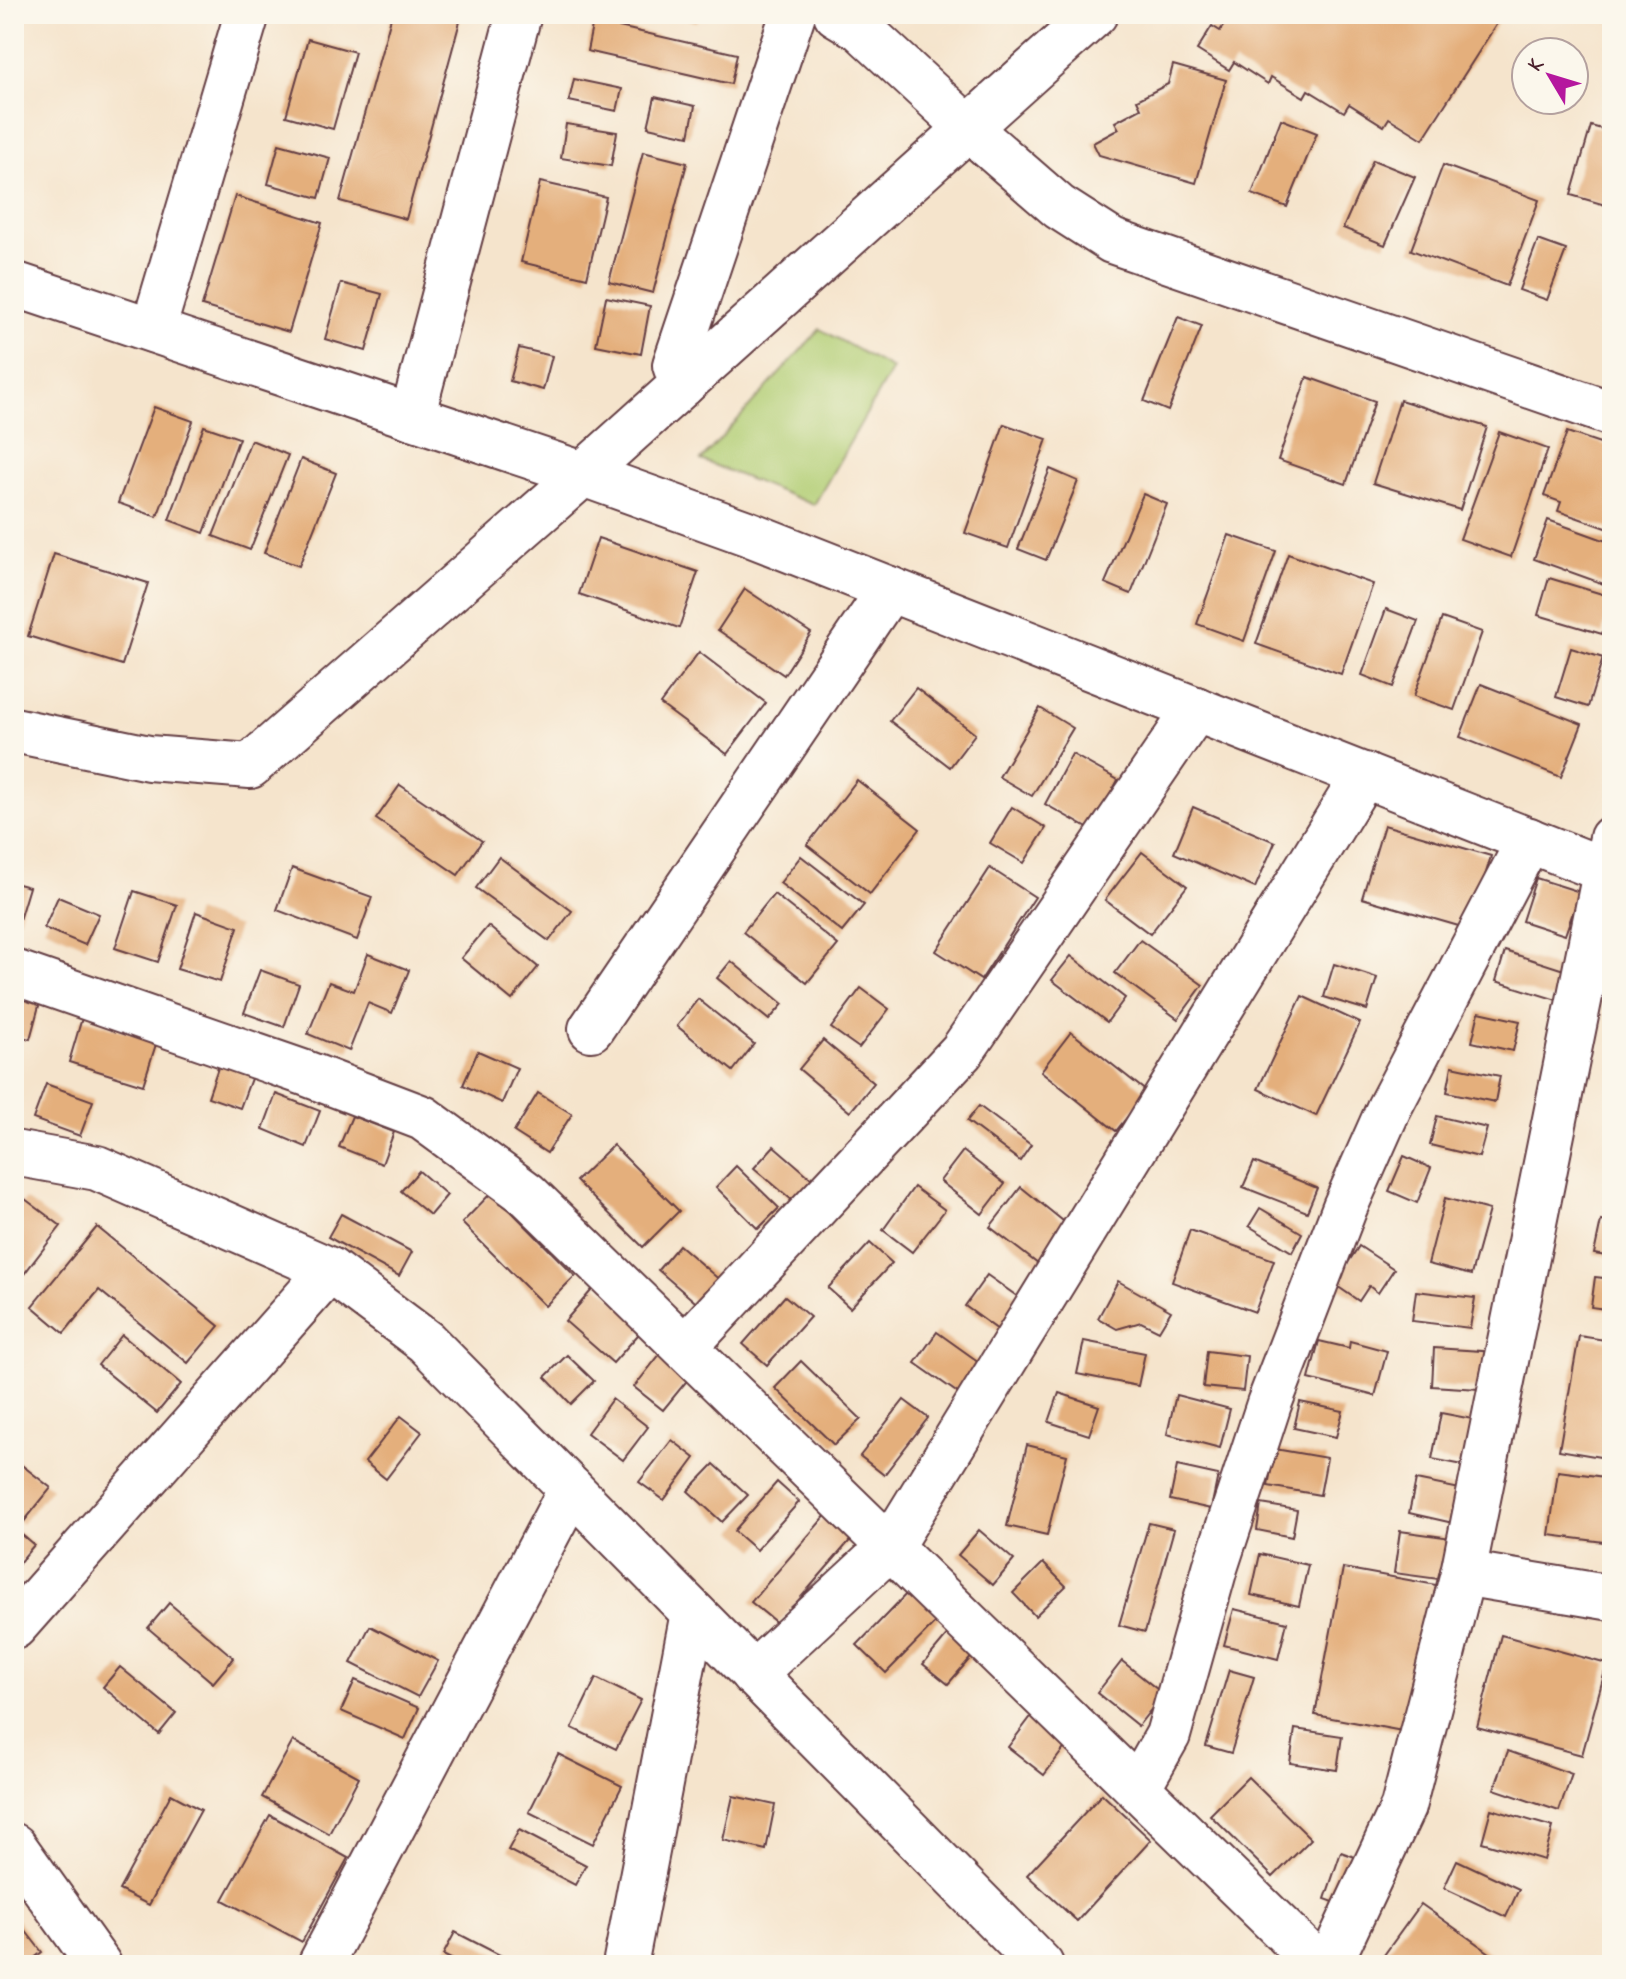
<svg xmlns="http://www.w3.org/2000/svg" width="1626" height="1979" viewBox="0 0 1626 1979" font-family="'Indie Flower',sans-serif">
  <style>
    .green { fill: #b2ce74; stroke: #7e7650; stroke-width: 2 }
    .building { fill: #e4af7b }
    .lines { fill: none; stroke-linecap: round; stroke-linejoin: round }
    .minor-casing { stroke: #643d43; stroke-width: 48 }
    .minor { stroke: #fff; stroke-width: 44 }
  </style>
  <rect width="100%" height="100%" fill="#fbf7ec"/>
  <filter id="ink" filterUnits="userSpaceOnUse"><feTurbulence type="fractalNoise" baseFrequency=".0125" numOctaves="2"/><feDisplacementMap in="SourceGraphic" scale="16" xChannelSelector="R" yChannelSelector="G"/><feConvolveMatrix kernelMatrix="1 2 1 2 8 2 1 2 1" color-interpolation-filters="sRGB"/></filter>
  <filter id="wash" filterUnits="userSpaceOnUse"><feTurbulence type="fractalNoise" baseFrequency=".006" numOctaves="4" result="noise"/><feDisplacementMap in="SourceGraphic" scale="32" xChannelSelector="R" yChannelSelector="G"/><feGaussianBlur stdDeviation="1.8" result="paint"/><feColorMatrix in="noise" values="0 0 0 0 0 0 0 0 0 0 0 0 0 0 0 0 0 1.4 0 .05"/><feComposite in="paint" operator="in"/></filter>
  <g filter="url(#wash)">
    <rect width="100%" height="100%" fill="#f5e4cc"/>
    <path class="green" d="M820 329 892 369 814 505 701 460Z"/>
    <g id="blocks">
      <g class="building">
        <path d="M392 14H462L406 219 340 201Z"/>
        <path d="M670 14H699L697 22Z"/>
        <path d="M1231 14H1503L1423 139 1389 118 1384 126 1349 104 1344 112 1308 90 1304 97 1271 77 1268 84 1234 62 1229 70 1197 50 1212 26 1220 31Z"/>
        <path d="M593 21 737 54 731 84 587 51Z"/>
        <path d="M308 39 355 52 333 129 286 116Z"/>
        <path d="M1173 65 1226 80 1196 183 1099 155 1093 143 1119 129 1115 122 1141 108 1137 100 1168 84Z"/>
        <path d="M574 79 622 89 617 111 569 101Z"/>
        <path d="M655 97 695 106 689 136 648 127Z"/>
        <path d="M1281 119 1317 133 1287 207 1252 194Z"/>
        <path d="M566 124 617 132 611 166 561 158Z"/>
        <path d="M1591 126 1612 132V207L1571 195Z"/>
        <path d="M279 144 330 158 319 198 268 184Z"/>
        <path d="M643 152 687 163 653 293 609 282Z"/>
        <path d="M1373 160 1415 177 1385 245 1343 228Z"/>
        <path d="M1443 165 1539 200 1507 286 1411 250Z"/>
        <path d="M540 182 606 197 587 278 521 262Z"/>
        <path d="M235 196 322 223 289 332 202 306Z"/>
        <path d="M1538 240 1566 250 1547 300 1519 290Z"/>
        <path d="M341 283 382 294 366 351 325 339Z"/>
        <path d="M606 297 650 306 641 354 596 345Z"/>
        <path d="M1178 317 1202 326 1168 411 1144 401Z"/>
        <path d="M519 348 552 356 543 390 510 381Z"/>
        <path d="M1307 377 1375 401 1346 484 1278 460Z"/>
        <path d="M1400 400 1487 427 1460 510 1373 483Z"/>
        <path d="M154 407 193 421 157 517 118 503Z"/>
        <path d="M1004 424 1047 439 1008 548 965 533Z"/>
        <path d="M204 426 239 438 204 533 169 520Z"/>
        <path d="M1499 432 1548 449 1511 557 1460 539Z"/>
        <path d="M1567 432 1612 447V530L1558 511 1561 502 1544 496Z"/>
        <path d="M251 440 288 455 250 550 213 536Z"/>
        <path d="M301 459 336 473 299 566 264 553Z"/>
        <path d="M1050 469 1078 481 1046 560 1018 549Z"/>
        <path d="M1143 494 1167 504 1131 594 1105 583Z"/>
        <path d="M1548 520 1612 543V587L1534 559Z"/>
        <path d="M1229 535 1276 551 1244 641 1197 624Z"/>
        <path d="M598 538 698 572 679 628 579 594Z"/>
        <path d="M54 554 148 583 122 665 28 636Z"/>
        <path d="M1288 554 1373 584 1341 674 1256 644Z"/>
        <path d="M1549 578 1612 597 1602 634 1538 615Z"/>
        <path d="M745 589 811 633 784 675 718 630Z"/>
        <path d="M1386 609 1418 621 1393 687 1362 675Z"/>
        <path d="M1442 618 1482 632 1454 710 1414 696Z"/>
        <path d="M1571 648 1603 658 1588 707 1556 697Z"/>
        <path d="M699 652 766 703 727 754 660 704Z"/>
        <path d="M1481 684 1582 724 1561 777 1460 737Z"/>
        <path d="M916 688 975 734 950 767 890 721Z"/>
        <path d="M1040 708 1073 728 1032 796 999 777Z"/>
        <path d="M1072 754 1118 780 1091 830 1045 804Z"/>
        <path d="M857 780 920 829 870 894 807 845Z"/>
        <path d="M400 785 482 841 458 875 376 819Z"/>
        <path d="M1012 807 1046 828 1024 863 990 843Z"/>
        <path d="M1193 807 1275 842 1255 888 1174 853Z"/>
        <path d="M1384 825 1491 856 1469 929 1362 898Z"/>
        <path d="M1142 852 1187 886 1150 934 1105 900Z"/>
        <path d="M801 856 864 905 842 932 780 883Z"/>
        <path d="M499 857 572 911 549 941 476 888Z"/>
        <path d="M292 868 372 897 357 940 277 910Z"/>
        <path d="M990 868 1035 897 981 980 936 951Z"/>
        <path d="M1536 878 1580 892 1565 935 1522 921Z"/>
        <path d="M14 883 29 887 19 920 14 919Z"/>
        <path d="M134 891 177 905 158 962 115 948Z"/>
        <path d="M774 894 838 945 807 983 743 932Z"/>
        <path d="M58 897 99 914 85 945 44 928Z"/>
        <path d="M196 912 238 927 220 982 177 969Z"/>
        <path d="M488 926 538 967 512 1000 461 958Z"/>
        <path d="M1140 940 1203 985 1178 1019 1115 973Z"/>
        <path d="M1505 951 1570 972 1560 1001 1496 981Z"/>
        <path d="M368 954 409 970 392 1013 368 1003 349 1051 308 1034 329 982 354 991Z"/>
        <path d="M1071 956 1125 998 1107 1022 1052 980Z"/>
        <path d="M731 961 783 1004 769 1020 717 978Z"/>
        <path d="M1334 964 1377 978 1367 1010 1324 997Z"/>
        <path d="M260 970 299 984 284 1027 244 1013Z"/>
        <path d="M861 988 889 1009 859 1048 831 1028Z"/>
        <path d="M14 996 40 1002 30 1039 14 1035Z"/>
        <path d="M1302 996 1360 1023 1316 1116 1258 1089Z"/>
        <path d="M698 999 754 1044 733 1071 677 1026Z"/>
        <path d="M1479 1012 1520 1021 1513 1051 1472 1042Z"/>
        <path d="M82 1018 157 1041 143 1085 69 1062Z"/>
        <path d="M1071 1032 1147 1092 1116 1131 1041 1071Z"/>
        <path d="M823 1040 874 1083 850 1112 799 1069Z"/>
        <path d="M478 1051 517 1068 502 1103 463 1085Z"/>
        <path d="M220 1062 253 1073 240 1108 208 1097Z"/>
        <path d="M1452 1066 1500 1076 1495 1102 1447 1092Z"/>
        <path d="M46 1084 93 1101 80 1136 33 1119Z"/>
        <path d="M538 1093 572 1114 547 1153 514 1132Z"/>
        <path d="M276 1094 320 1111 306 1147 263 1129Z"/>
        <path d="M979 1106 1031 1145 1020 1161 967 1121Z"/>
        <path d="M352 1116 394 1132 382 1164 339 1147Z"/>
        <path d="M1437 1116 1487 1128 1479 1157 1430 1145Z"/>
        <path d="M613 1145 679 1211 643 1247 576 1181Z"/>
        <path d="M774 1146 818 1184 799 1206 754 1168Z"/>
        <path d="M963 1151 1005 1184 982 1214 940 1181Z"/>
        <path d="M1404 1156 1431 1168 1417 1203 1389 1191Z"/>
        <path d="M1254 1162 1317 1188 1307 1212 1243 1187Z"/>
        <path d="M736 1166 779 1208 758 1229 716 1187Z"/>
        <path d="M419 1171 447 1195 430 1215 401 1191Z"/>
        <path d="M914 1187 945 1210 912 1252 883 1230Z"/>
        <path d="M1021 1187 1068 1225 1038 1264 990 1227Z"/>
        <path d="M492 1192 575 1276 545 1306 462 1223Z"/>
        <path d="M1445 1198 1489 1210 1471 1275 1428 1264Z"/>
        <path d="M25 1199 61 1226 14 1287V1213Z"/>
        <path d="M1260 1208 1302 1233 1292 1252 1249 1226Z"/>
        <path d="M341 1214 412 1252 399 1276 328 1237Z"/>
        <path d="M1601 1221 1612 1223V1257L1594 1254Z"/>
        <path d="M97 1227 219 1326 188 1363 99 1290 64 1333 32 1306Z"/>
        <path d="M1190 1230 1274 1260 1255 1312 1172 1282Z"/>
        <path d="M870 1243 892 1263 850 1308 828 1288Z"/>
        <path d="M679 1245 722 1282 701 1307 658 1270Z"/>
        <path d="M1359 1246 1394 1269 1378 1293 1369 1286 1359 1301 1334 1284Z"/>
        <path d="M987 1275 1035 1309 1012 1340 965 1306Z"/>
        <path d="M1595 1277 1612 1279V1310L1591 1307Z"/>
        <path d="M1118 1281 1171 1311 1159 1331 1141 1322 1117 1329 1098 1318Z"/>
        <path d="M597 1284 645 1327 613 1363 565 1321Z"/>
        <path d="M1416 1291 1475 1298 1470 1328 1412 1321Z"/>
        <path d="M785 1296 810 1317 767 1365 743 1344Z"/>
        <path d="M937 1332 986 1367 965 1398 915 1363Z"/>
        <path d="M122 1335 181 1384 157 1413 98 1365Z"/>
        <path d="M1579 1336 1612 1341V1459L1559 1450Z"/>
        <path d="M1084 1341 1145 1353 1138 1386 1077 1374Z"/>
        <path d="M1319 1341 1349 1348 1350 1341 1387 1351 1375 1396 1309 1379Z"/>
        <path d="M1434 1348 1497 1352 1495 1390 1432 1386Z"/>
        <path d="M1207 1351 1247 1356 1243 1391 1203 1387Z"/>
        <path d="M661 1353 690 1377 663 1410 634 1387Z"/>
        <path d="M567 1355 594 1381 571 1404 545 1377Z"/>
        <path d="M801 1361 861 1419 834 1445 775 1388Z"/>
        <path d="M1059 1393 1099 1406 1089 1435 1049 1422Z"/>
        <path d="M1176 1395 1230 1409 1220 1448 1167 1434Z"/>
        <path d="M612 1399 648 1427 623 1460 587 1433Z"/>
        <path d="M904 1400 928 1418 884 1475 860 1456Z"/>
        <path d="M1300 1402 1343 1411 1336 1437 1294 1428Z"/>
        <path d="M1441 1413 1488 1422 1479 1468 1432 1459Z"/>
        <path d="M401 1416 422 1432 386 1479 365 1462Z"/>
        <path d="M672 1440 695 1458 664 1500 639 1482Z"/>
        <path d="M1027 1445 1067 1455 1047 1535 1007 1526Z"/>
        <path d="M1275 1449 1327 1458 1320 1495 1268 1486Z"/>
        <path d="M14 1459 51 1488 22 1524 14 1518Z"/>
        <path d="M714 1464 748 1495 722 1522 688 1491Z"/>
        <path d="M1177 1466 1218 1475 1211 1509 1170 1500Z"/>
        <path d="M1558 1471 1612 1478V1543L1549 1535Z"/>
        <path d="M1416 1480 1460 1489 1453 1523 1409 1513Z"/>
        <path d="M777 1482 799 1502 756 1550 734 1531Z"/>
        <path d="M1261 1504 1297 1510 1292 1537 1257 1530Z"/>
        <path d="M827 1514 853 1537 778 1624 751 1602Z"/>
        <path d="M1149 1523 1174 1529 1145 1632 1119 1625Z"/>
        <path d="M14 1528 34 1545 14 1569Z"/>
        <path d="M979 1530 1014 1560 993 1585 958 1555Z"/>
        <path d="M1400 1531 1459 1539 1453 1581 1394 1573Z"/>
        <path d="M1260 1554 1308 1565 1299 1606 1251 1595Z"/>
        <path d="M1043 1563 1066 1586 1035 1616 1013 1593Z"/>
        <path d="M1343 1568 1436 1585 1408 1732 1315 1715Z"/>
        <path d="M911 1589 940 1618 886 1673 857 1645Z"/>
        <path d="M169 1603 234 1658 213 1683 148 1628Z"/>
        <path d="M1234 1609 1287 1622 1278 1659 1224 1645Z"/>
        <path d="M370 1626 438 1661 418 1697 351 1663Z"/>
        <path d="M949 1633 974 1654 948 1684 923 1664Z"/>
        <path d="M1501 1635 1607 1664 1582 1755 1477 1727Z"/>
        <path d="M1122 1661 1163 1694 1138 1726 1097 1693Z"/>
        <path d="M120 1667 176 1713 159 1734 103 1687Z"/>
        <path d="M1229 1670 1254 1677 1231 1753 1206 1746Z"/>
        <path d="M596 1678 641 1700 616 1749 572 1728Z"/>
        <path d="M355 1680 419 1708 405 1739 341 1711Z"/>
        <path d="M1033 1714 1069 1742 1044 1775 1008 1747Z"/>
        <path d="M1295 1729 1342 1736 1337 1770 1290 1763Z"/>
        <path d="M293 1741 359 1777 329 1834 262 1797Z"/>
        <path d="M1508 1751 1572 1774 1559 1811 1494 1789Z"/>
        <path d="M558 1754 622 1786 593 1844 529 1812Z"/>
        <path d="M1248 1777 1311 1839 1273 1877 1210 1815Z"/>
        <path d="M171 1794 201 1810 149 1905 119 1890Z"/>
        <path d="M1102 1794 1151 1840 1077 1921 1027 1875Z"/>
        <path d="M733 1796 775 1805 766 1850 723 1840Z"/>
        <path d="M1491 1809 1553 1827 1544 1860 1482 1842Z"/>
        <path d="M270 1815 348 1858 302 1942 223 1900Z"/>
        <path d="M519 1830 586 1865 575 1885 508 1850Z"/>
        <path d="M1341 1852 1369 1862 1353 1909 1325 1899Z"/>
        <path d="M1457 1860 1519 1889 1506 1917 1444 1888Z"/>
        <path d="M1421 1904 1501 1961 1498 1965H1383L1379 1962Z"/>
        <path d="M14 1916 42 1952 25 1965H14Z"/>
        <path d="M455 1932 519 1965H453L455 1961 443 1955Z"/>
      </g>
    </g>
  </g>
  <g filter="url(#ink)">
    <use href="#blocks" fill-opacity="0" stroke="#643d43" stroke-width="2"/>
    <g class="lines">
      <defs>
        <g id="minor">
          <path d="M836 14 861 29 968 128 1059 207 1112 241 1612 414"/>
          <path d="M14 284 583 474 747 533 1612 873"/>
          <path d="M153 330 247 14"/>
          <path d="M682 385 675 365 793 14"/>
          <path d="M412 417 519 14"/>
          <path d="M14 730 149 758 250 766 583 474 1095 14"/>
          <path d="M14 972 305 1073 423 1118 527 1194 1319 1965"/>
          <path d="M591 1029 890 589"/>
          <path d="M14 1153 97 1168 330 1270 426 1342 1041 1965"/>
          <path d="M685 1347 962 1051 1196 709"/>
          <path d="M1463 1573 1612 1598"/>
          <path d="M14 1627 330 1270"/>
          <path d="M753 1674 890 1547 1364 775"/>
          <path d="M1138 1788 1168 1735 1215 1568 1269 1404 1345 1207 1389 1108 1529 840"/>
          <path d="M14 1846 99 1965"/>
          <path d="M320 1965 571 1489"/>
          <path d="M625 1965 693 1613"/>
          <path d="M1329 1965 1403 1807 1463 1573 1612 838"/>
        </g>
      </defs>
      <use href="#minor" class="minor-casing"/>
      <use href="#minor" class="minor"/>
    </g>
  </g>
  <rect width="1626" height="1979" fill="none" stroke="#fbf7ec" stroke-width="48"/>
  <g transform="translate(1550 76) rotate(308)"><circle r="38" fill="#fbf7ec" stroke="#b4a19f" stroke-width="2"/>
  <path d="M0-6L14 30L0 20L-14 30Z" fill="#b5179e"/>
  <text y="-12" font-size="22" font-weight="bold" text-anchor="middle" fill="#4a1f2b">K</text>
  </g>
</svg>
